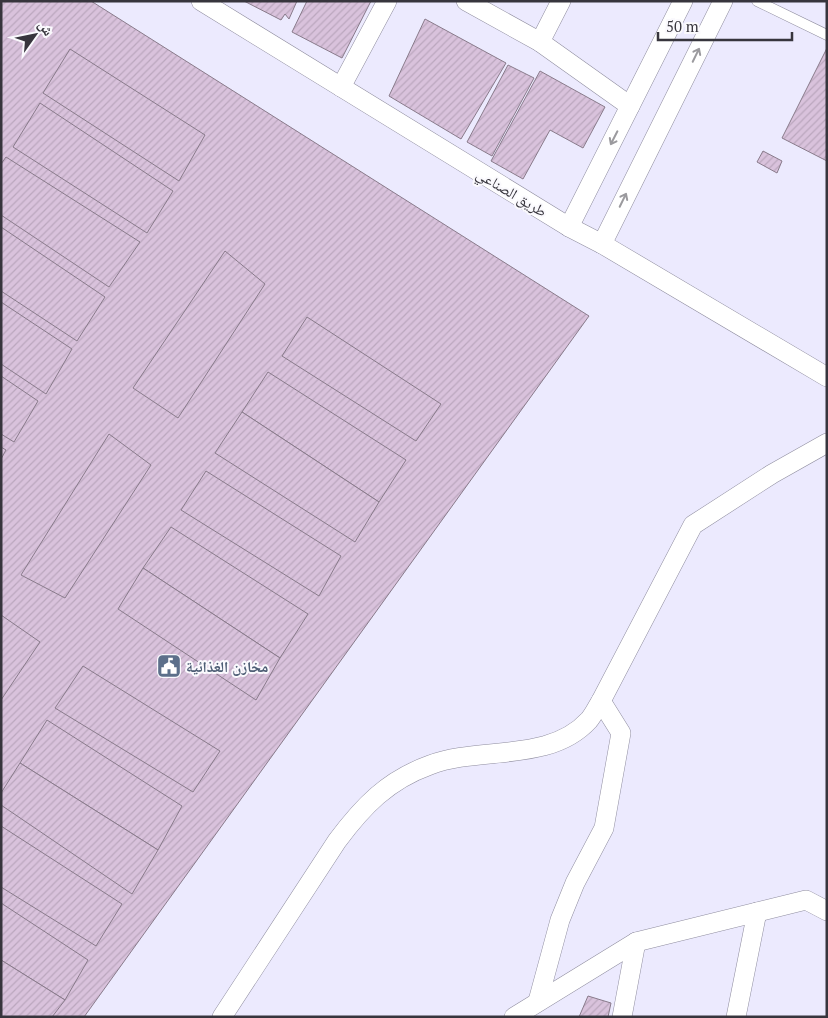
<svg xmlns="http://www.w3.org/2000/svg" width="828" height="1018" viewBox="0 0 828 1018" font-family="'PT Serif','Noto Naskh Arabic',serif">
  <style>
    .building { fill: url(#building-hatch); stroke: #897b8b }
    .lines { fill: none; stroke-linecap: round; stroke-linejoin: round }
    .service-casing { stroke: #8f8d9f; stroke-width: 11 }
    .minor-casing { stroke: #8f8d9f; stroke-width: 20 }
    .service { stroke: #fff; stroke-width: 10 }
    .minor { stroke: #fff; stroke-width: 19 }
    .oneway { stroke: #9b9a9e }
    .labels { text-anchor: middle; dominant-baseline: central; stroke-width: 4; stroke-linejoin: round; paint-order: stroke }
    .street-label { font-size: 15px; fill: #37353d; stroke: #faf9fd }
    .service-label { font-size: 15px; font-weight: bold; fill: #4e5e75; stroke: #faf9fd; text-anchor: start }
  </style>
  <defs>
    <pattern id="building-hatch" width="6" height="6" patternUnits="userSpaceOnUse" patternTransform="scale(1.25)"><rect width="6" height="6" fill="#d9c2dc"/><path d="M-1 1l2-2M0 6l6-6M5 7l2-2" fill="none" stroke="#bba7be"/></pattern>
  </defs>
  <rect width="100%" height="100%" fill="#eceafe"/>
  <g class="building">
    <path d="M1 1H91L589 316 84 1017H1Z"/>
    <path d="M244 1H297L289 19 285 14 281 20Z"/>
    <path d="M307 1H371L342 58 292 32Z"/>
    <path d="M425 19 506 63 461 139 389 96Z"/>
    <path d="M827 48V161L782 138Z"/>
    <path d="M70 49 205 135 179 181 43 93Z"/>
    <path d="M508 65 534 78 492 156 467 142Z"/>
    <path d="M540 71 605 107 583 148 550 130 523 179 491 161Z"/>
    <path d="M40 103 173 191 147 233 13 147Z"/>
    <path d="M763 151 782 161 777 173 757 162Z"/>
    <path d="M6 157 140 242 109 287 1 215V164Z"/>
    <path d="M1 227 105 297 77 341 1 291Z"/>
    <path d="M225 251 265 284 178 418 133 388Z"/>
    <path d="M1 302 72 349 46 394 1 364Z"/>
    <path d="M307 317 441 404 416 441 282 356Z"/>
    <path d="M268 372 406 460 379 502 242 412Z"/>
    <path d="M1 376 38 401 14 442 1 434Z"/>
    <path d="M242 412 379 502 355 542 215 453Z"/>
    <path d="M109 434 151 465 65 598 21 575Z"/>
    <path d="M1 447 6 450 1 459Z"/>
    <path d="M206 471 341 556 319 596 181 510Z"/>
    <path d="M171 527 308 614 280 658 143 568Z"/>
    <path d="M143 568 280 658 256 700 118 609Z"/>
    <path d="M1 615 40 642 1 700Z"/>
    <path d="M83 666 220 751 193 792 55 708Z"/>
    <path d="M47 720 182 806 158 850 20 763Z"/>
    <path d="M20 763 158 850 132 894 1 805V793Z"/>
    <path d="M1 826 122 904 96 946 1 887Z"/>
    <path d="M1 903 88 960 65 1000 1 960Z"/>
    <path d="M1 960 65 1000 52 1017H1Z"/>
    <path d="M588 996 611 1003 608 1017H579Z"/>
  </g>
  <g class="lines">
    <defs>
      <path id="service" d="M757 1 827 35"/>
      <g id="minor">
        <path d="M201 1 569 227 602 244 827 377"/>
        <path d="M466 1 540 42 630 106"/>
        <path d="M540 42 561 1"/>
        <path d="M341 87 387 1"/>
        <path d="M569 227 683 1"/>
        <path d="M602 244 723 1"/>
        <path d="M538 1001 560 920 575 883 604 828 621 733 601 701"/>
        <path d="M222 1017 337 841C363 806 388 780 430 765 480 746 550 763 589 720 594 714 597 707 601 701L693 525 772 474 827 443"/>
        <path d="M514 1017 636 942 806 900 827 911"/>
        <path d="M622 1017 636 942"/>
        <path d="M736 1017 757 912"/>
      </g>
    </defs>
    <use href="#service" class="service-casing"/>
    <use href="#minor" class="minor-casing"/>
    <use href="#service" class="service"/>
    <use href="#minor" class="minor"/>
  </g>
  <defs><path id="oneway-shaft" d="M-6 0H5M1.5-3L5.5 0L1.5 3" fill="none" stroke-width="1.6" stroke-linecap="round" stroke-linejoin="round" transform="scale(1.25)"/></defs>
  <g class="oneway">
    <use href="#oneway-shaft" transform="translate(696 55) rotate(-64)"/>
    <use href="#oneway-shaft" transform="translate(614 138) rotate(117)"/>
    <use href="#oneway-shaft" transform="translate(623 200) rotate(-64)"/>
  </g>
  <defs>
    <symbol id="civic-square" viewBox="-11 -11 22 22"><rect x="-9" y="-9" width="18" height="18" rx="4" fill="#5c6f8a" stroke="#faf9fd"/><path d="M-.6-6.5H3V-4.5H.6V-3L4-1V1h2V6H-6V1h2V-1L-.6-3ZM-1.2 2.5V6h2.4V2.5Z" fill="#fff"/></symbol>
  </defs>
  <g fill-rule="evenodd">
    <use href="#civic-square" x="155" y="652" width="28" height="28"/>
  </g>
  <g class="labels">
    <g class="street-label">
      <text transform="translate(512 192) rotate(31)">طريق الصناعي</text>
    </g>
    <g class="service-label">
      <text x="186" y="666">مخازن الغذائية</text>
    </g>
  </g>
  <rect width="828" height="1018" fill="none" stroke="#37353d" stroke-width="5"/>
  <g transform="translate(35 35) rotate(57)" stroke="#faf9fd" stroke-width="4" paint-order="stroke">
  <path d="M0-4L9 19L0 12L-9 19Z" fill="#37353d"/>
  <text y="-8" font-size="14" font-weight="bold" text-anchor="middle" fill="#37353d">ش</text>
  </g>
  <path d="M658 32v8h134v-8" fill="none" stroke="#37353d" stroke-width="2.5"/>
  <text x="666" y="32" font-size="15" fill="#37353d" stroke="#faf9fd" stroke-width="4" paint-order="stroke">50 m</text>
</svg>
